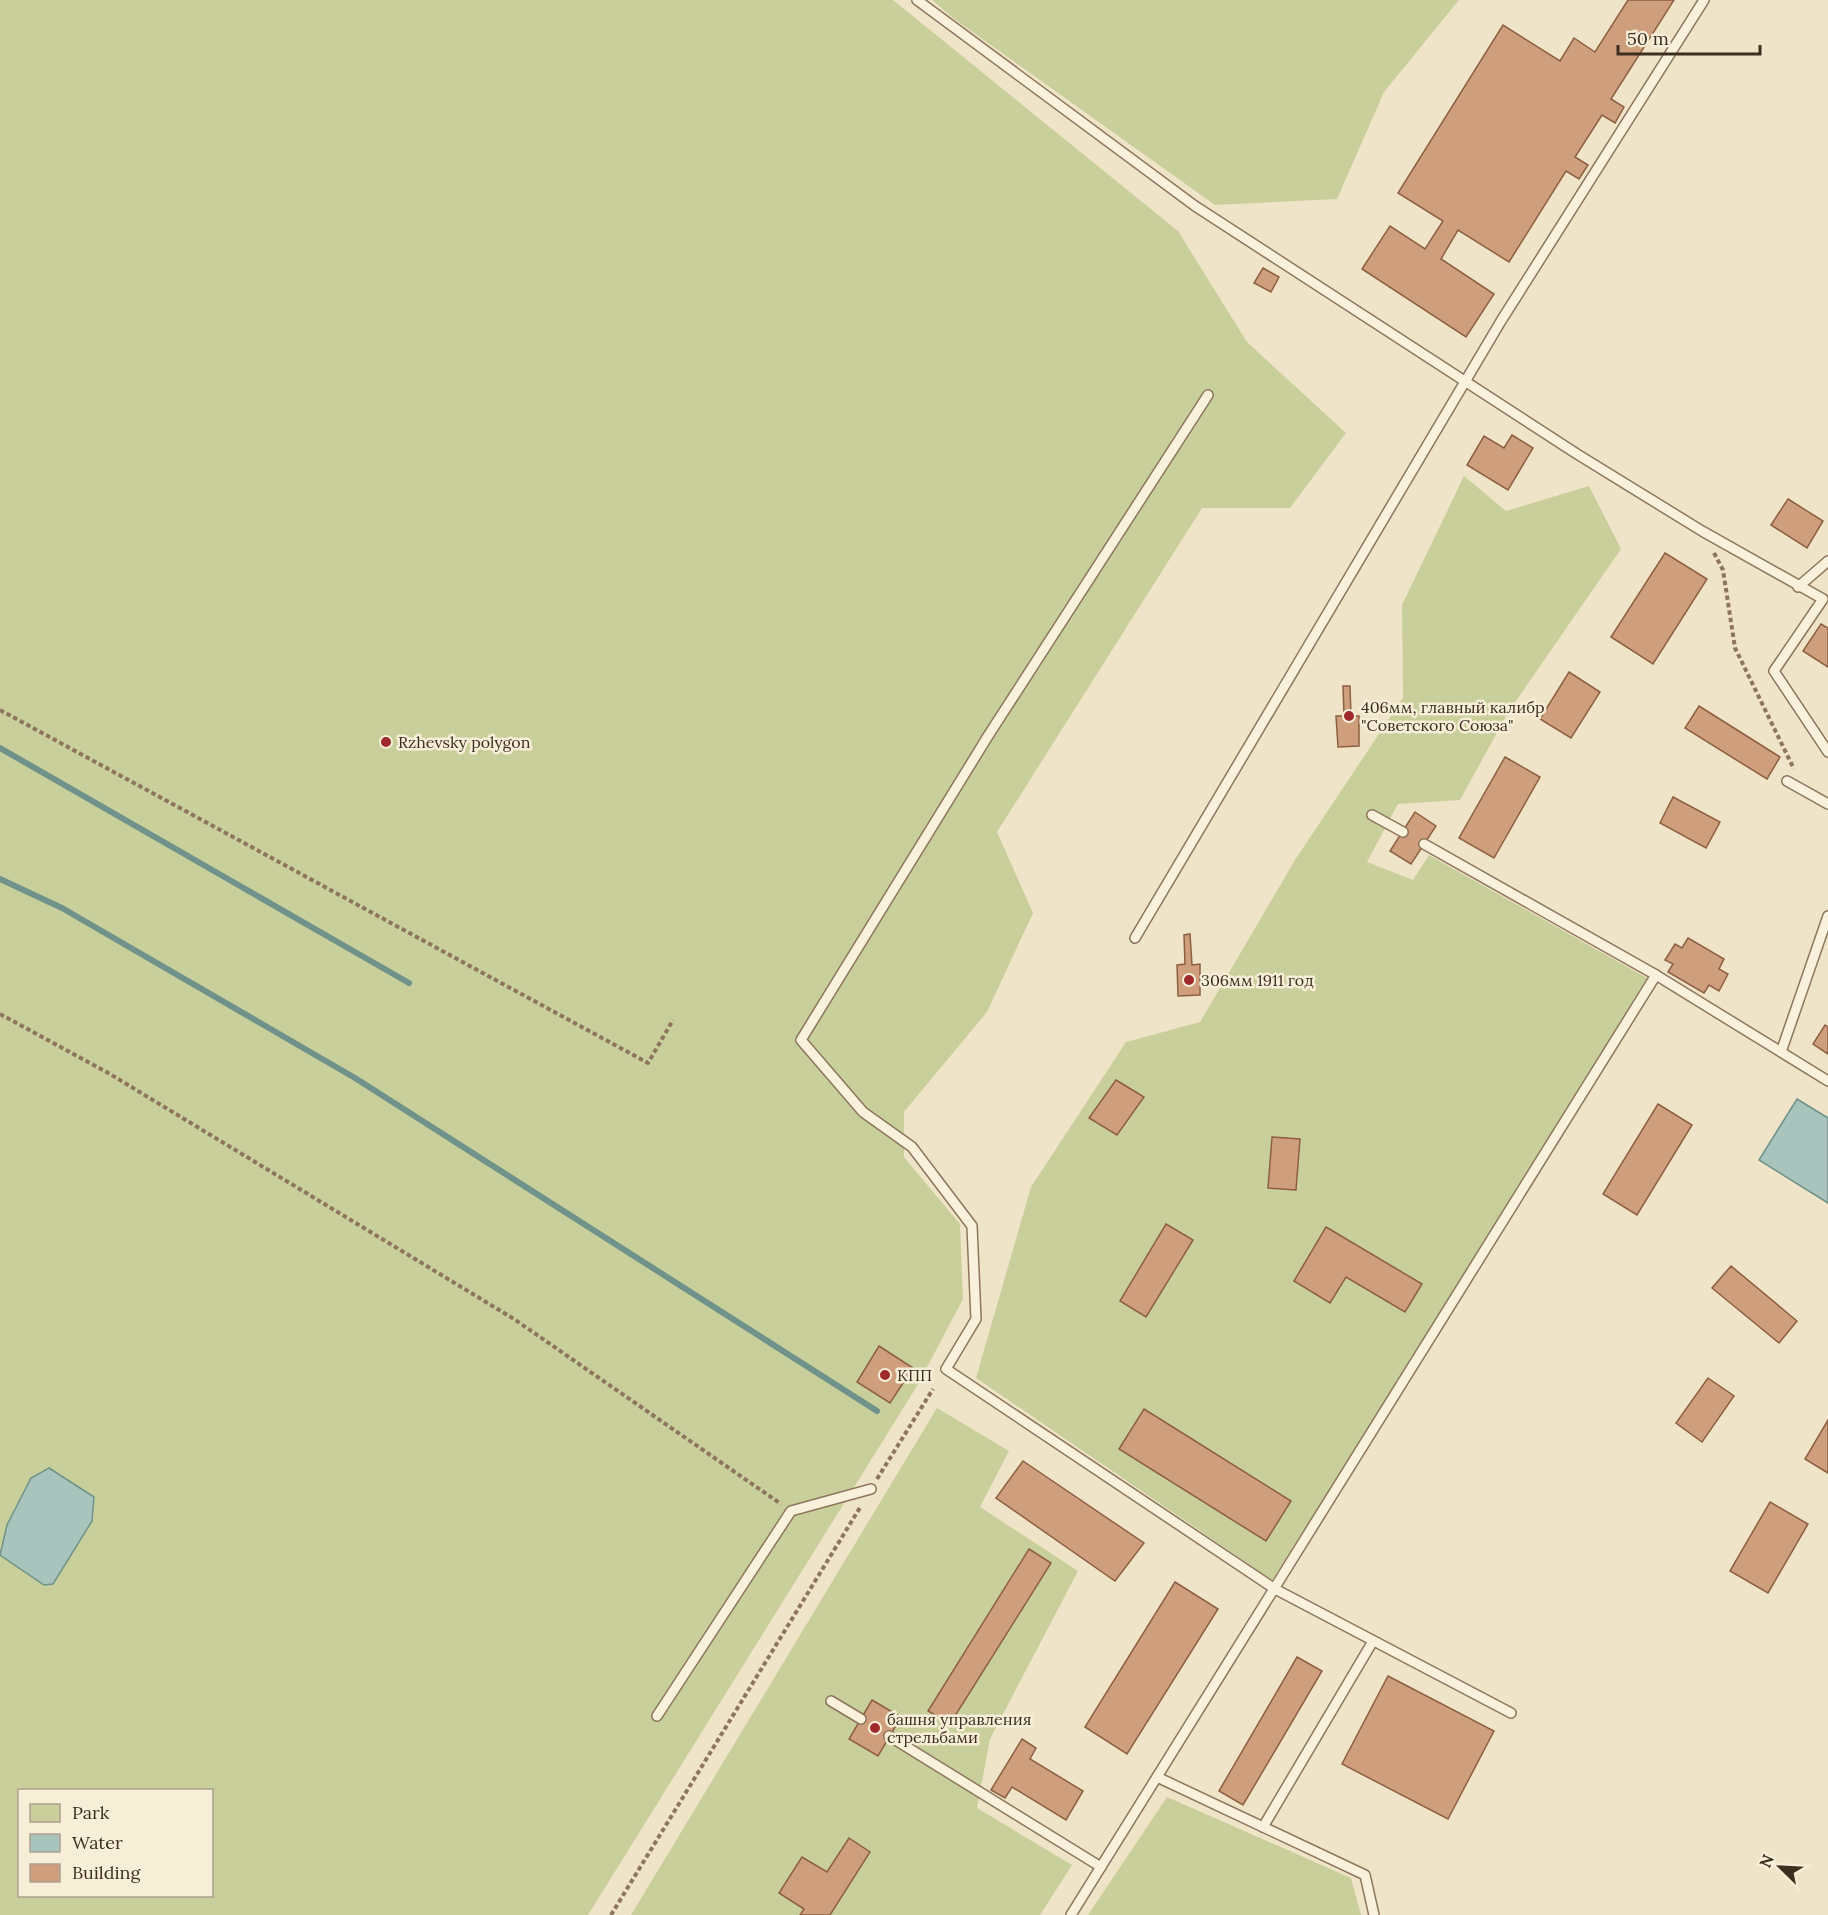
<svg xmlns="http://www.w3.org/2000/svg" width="1828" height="1915" viewBox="0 0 1828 1915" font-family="Lora,serif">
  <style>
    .green { fill: #c9cf9b; fill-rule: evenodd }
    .water { fill: #a9c4bc; stroke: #6f938a; stroke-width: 1.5 }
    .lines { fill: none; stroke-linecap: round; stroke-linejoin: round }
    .stream { stroke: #6f938a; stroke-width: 6 }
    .building { fill: #cf9f7d; stroke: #8d5f41; stroke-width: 1.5 }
    .service-casing { stroke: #8d765c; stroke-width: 12 }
    .path { stroke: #8d765c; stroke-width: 4; stroke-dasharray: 4.5 3; stroke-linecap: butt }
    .service { stroke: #faf1dc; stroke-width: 9 }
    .poi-dot { fill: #9e2a2b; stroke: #f7eed8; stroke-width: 2 }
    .labels { text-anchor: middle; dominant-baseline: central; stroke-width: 5; stroke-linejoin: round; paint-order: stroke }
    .poi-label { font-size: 16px; fill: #3d2e20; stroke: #f7eed8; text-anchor: start }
  </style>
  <rect width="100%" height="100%" fill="#f0e4c8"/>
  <g class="green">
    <path d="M0 0H893L1178 231 1247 342 1346 433 1290 508H1202L997 832 1033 913 987 1012 904 1112V1157L960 1224 963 1299 917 1386 588 1915H0ZM20 1790H212V1896H20Z"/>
    <path d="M932 0H1459L1384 92 1337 199 1215 205 953 18Z"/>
    <path d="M1464 476 1506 511 1589 486 1621 549 1509 711 1460 800 1398 804 1367 862 1413 880 1429 855 1647 978 1407 1368 1272 1580 976 1378 1031 1187 1126 1042 1200 1022 1295 860 1403 698 1402 605Z"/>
    <path d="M937 1408 1009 1451 980 1507 1078 1571 990 1739 977 1808 1072 1865 1040 1915H631Z"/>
    <path d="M1167 1797 1351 1878 1361 1915H1088Z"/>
  </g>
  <g class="water">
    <path d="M1797 1099 1828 1118V1203L1759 1160Z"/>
    <path d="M49 1468 94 1497 92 1521 53 1584 44 1585 0 1555 7 1525 31 1478Z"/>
  </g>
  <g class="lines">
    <g class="stream">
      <path d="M0 748 409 983"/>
      <path d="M0 879 62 908 355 1078 877 1411"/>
    </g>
  </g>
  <g class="building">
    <path d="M1628 0H1674L1611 99 1624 107 1615 123 1602 115 1575 157 1588 165 1579 179 1566 171 1509 262 1458 230 1441 259 1494 294 1466 337 1362 269 1390 226 1425 249 1443 221 1398 193 1503 25 1560 61 1574 38 1595 52Z"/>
    <path d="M1263 268 1279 277 1271 292 1254 283Z"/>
    <path d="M1512 435 1533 448 1508 490 1467 465 1484 436 1504 448Z"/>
    <path d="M1788 499 1823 521 1807 548 1771 525Z"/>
    <path d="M1665 553 1707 579 1653 664 1611 637Z"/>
    <path d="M1821 624 1828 628V667L1803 651Z"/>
    <path d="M1569 672 1600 692 1571 738 1540 719Z"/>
    <path d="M1343 686H1350L1351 716H1359V746L1338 747 1336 716H1344Z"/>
    <path d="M1699 706 1780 757 1767 779 1685 728Z"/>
    <path d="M1505 757 1540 777 1494 858 1459 838Z"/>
    <path d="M1673 797 1720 822 1706 848 1660 823Z"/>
    <path d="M1415 812 1436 826 1411 864 1390 851Z"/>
    <path d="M1190 934 1192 965 1200 964V995L1178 996 1177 965 1185 964 1184 935Z"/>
    <path d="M1688 938 1724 959 1719 969 1728 974 1719 991 1709 985 1704 993 1668 972 1673 964 1665 960 1675 944 1682 948Z"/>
    <path d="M1825 1025 1828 1027V1054L1813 1044Z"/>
    <path d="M1116 1080 1144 1097 1117 1135 1089 1118Z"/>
    <path d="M1658 1104 1692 1125 1637 1215 1603 1194Z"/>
    <path d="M1272 1137 1300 1139 1296 1190 1268 1188Z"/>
    <path d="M1166 1224 1193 1240 1146 1317 1120 1301Z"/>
    <path d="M1326 1227 1422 1284 1405 1312 1346 1277 1330 1303 1294 1281Z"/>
    <path d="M1731 1266 1797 1321 1779 1343 1712 1288Z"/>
    <path d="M879 1346 913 1368 890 1403 857 1382Z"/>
    <path d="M1708 1378 1734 1396 1702 1442 1676 1423Z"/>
    <path d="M1144 1409 1291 1501 1266 1541 1119 1449Z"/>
    <path d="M1828 1420V1473L1805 1459Z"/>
    <path d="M1023 1461 1144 1543 1115 1581 996 1498Z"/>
    <path d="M1770 1502 1808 1524 1768 1593 1730 1571Z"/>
    <path d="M1029 1549 1051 1563 950 1724 928 1711Z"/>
    <path d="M1175 1582 1218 1609 1127 1754 1085 1727Z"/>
    <path d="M1297 1657 1322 1671 1243 1805 1219 1791Z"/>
    <path d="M1388 1676 1494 1731 1448 1819 1342 1764Z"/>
    <path d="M872 1700 901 1717 878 1756 849 1739Z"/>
    <path d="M1022 1739 1036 1748 1030 1759 1083 1791 1066 1820 1012 1787 1005 1798 991 1790Z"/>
    <path d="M849 1838 870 1852 830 1915H800L804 1909 779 1893 802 1857 827 1872Z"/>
  </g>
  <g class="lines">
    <defs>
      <g id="service">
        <path d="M917 0 1195 206 1577 454 1702 531 1823 599 1774 671 1828 752"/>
        <path d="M1208 395 988 736 801 1040 863 1112 912 1147 972 1226 976 1319 946 1369 1275 1589 1511 1713"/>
        <path d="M1798 587 1828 561"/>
        <path d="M1787 781 1828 804"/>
        <path d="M1372 815 1403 832"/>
        <path d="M1424 844 1656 975 1781 1052"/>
        <path d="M1828 916 1781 1052 1828 1081"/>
        <path d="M1135 938 1501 321 1704 0"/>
        <path d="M831 1701 861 1719"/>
        <path d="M657 1716 791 1511 871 1489"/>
        <path d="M889 1736 1101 1867"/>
        <path d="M1157 1777 1365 1875 1374 1915"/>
        <path d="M1263 1827 1373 1641"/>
        <path d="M1071 1915 1656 975"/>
      </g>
    </defs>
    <use href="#service" class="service-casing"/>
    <g class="path">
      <path d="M1714 553 1723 570 1735 648 1794 769"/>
      <path d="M0 710 648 1063 673 1020"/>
      <path d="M0 1014 110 1074 514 1319 781 1504"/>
      <path d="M877 1479 933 1389"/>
      <path d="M611 1915 861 1506"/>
    </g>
    <use href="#service" class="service"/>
  </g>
  <g class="poi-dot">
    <circle cx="1349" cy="716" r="6"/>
    <circle cx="386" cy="742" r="6"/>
    <circle cx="1189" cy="980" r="6"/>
    <circle cx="885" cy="1375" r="6"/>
    <circle cx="875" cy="1728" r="6"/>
  </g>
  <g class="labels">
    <g class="poi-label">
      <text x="1361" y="707">406мм, главный калибр<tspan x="1361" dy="18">"Советского Союза"</tspan></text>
      <text x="398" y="742">Rzhevsky polygon</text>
      <text x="1201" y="980">306мм 1911 год</text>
      <text x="897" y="1375">КПП</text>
      <text x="887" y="1719">башня управления<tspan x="887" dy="18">стрельбами</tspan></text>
    </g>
  </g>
  <rect x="18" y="1789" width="195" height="108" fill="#f7eed8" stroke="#ada18e" stroke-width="1.5"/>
  <rect x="30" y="1804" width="30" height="18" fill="#c9cf9b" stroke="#ada18e" stroke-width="1.5"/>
  <text x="72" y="1819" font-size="18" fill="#3d2e20">Park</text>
  <rect x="30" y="1834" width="30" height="18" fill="#a9c4bc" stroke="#ada18e" stroke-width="1.5"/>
  <text x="72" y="1849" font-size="18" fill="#3d2e20">Water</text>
  <rect x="30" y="1864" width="30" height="18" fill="#cf9f7d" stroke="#ada18e" stroke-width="1.5"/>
  <text x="72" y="1879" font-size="18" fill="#3d2e20">Building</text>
  <g transform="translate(1780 1867) rotate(294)" stroke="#f7eed8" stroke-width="4.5" paint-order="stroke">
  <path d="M0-4.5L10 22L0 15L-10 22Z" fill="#3d2e20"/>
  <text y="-9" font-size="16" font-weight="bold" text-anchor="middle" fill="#3d2e20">N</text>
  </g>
  <path d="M1618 45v9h142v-9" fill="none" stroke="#3d2e20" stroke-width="3"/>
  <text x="1627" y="45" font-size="18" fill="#3d2e20" stroke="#f7eed8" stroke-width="4.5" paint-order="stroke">50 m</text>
</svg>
